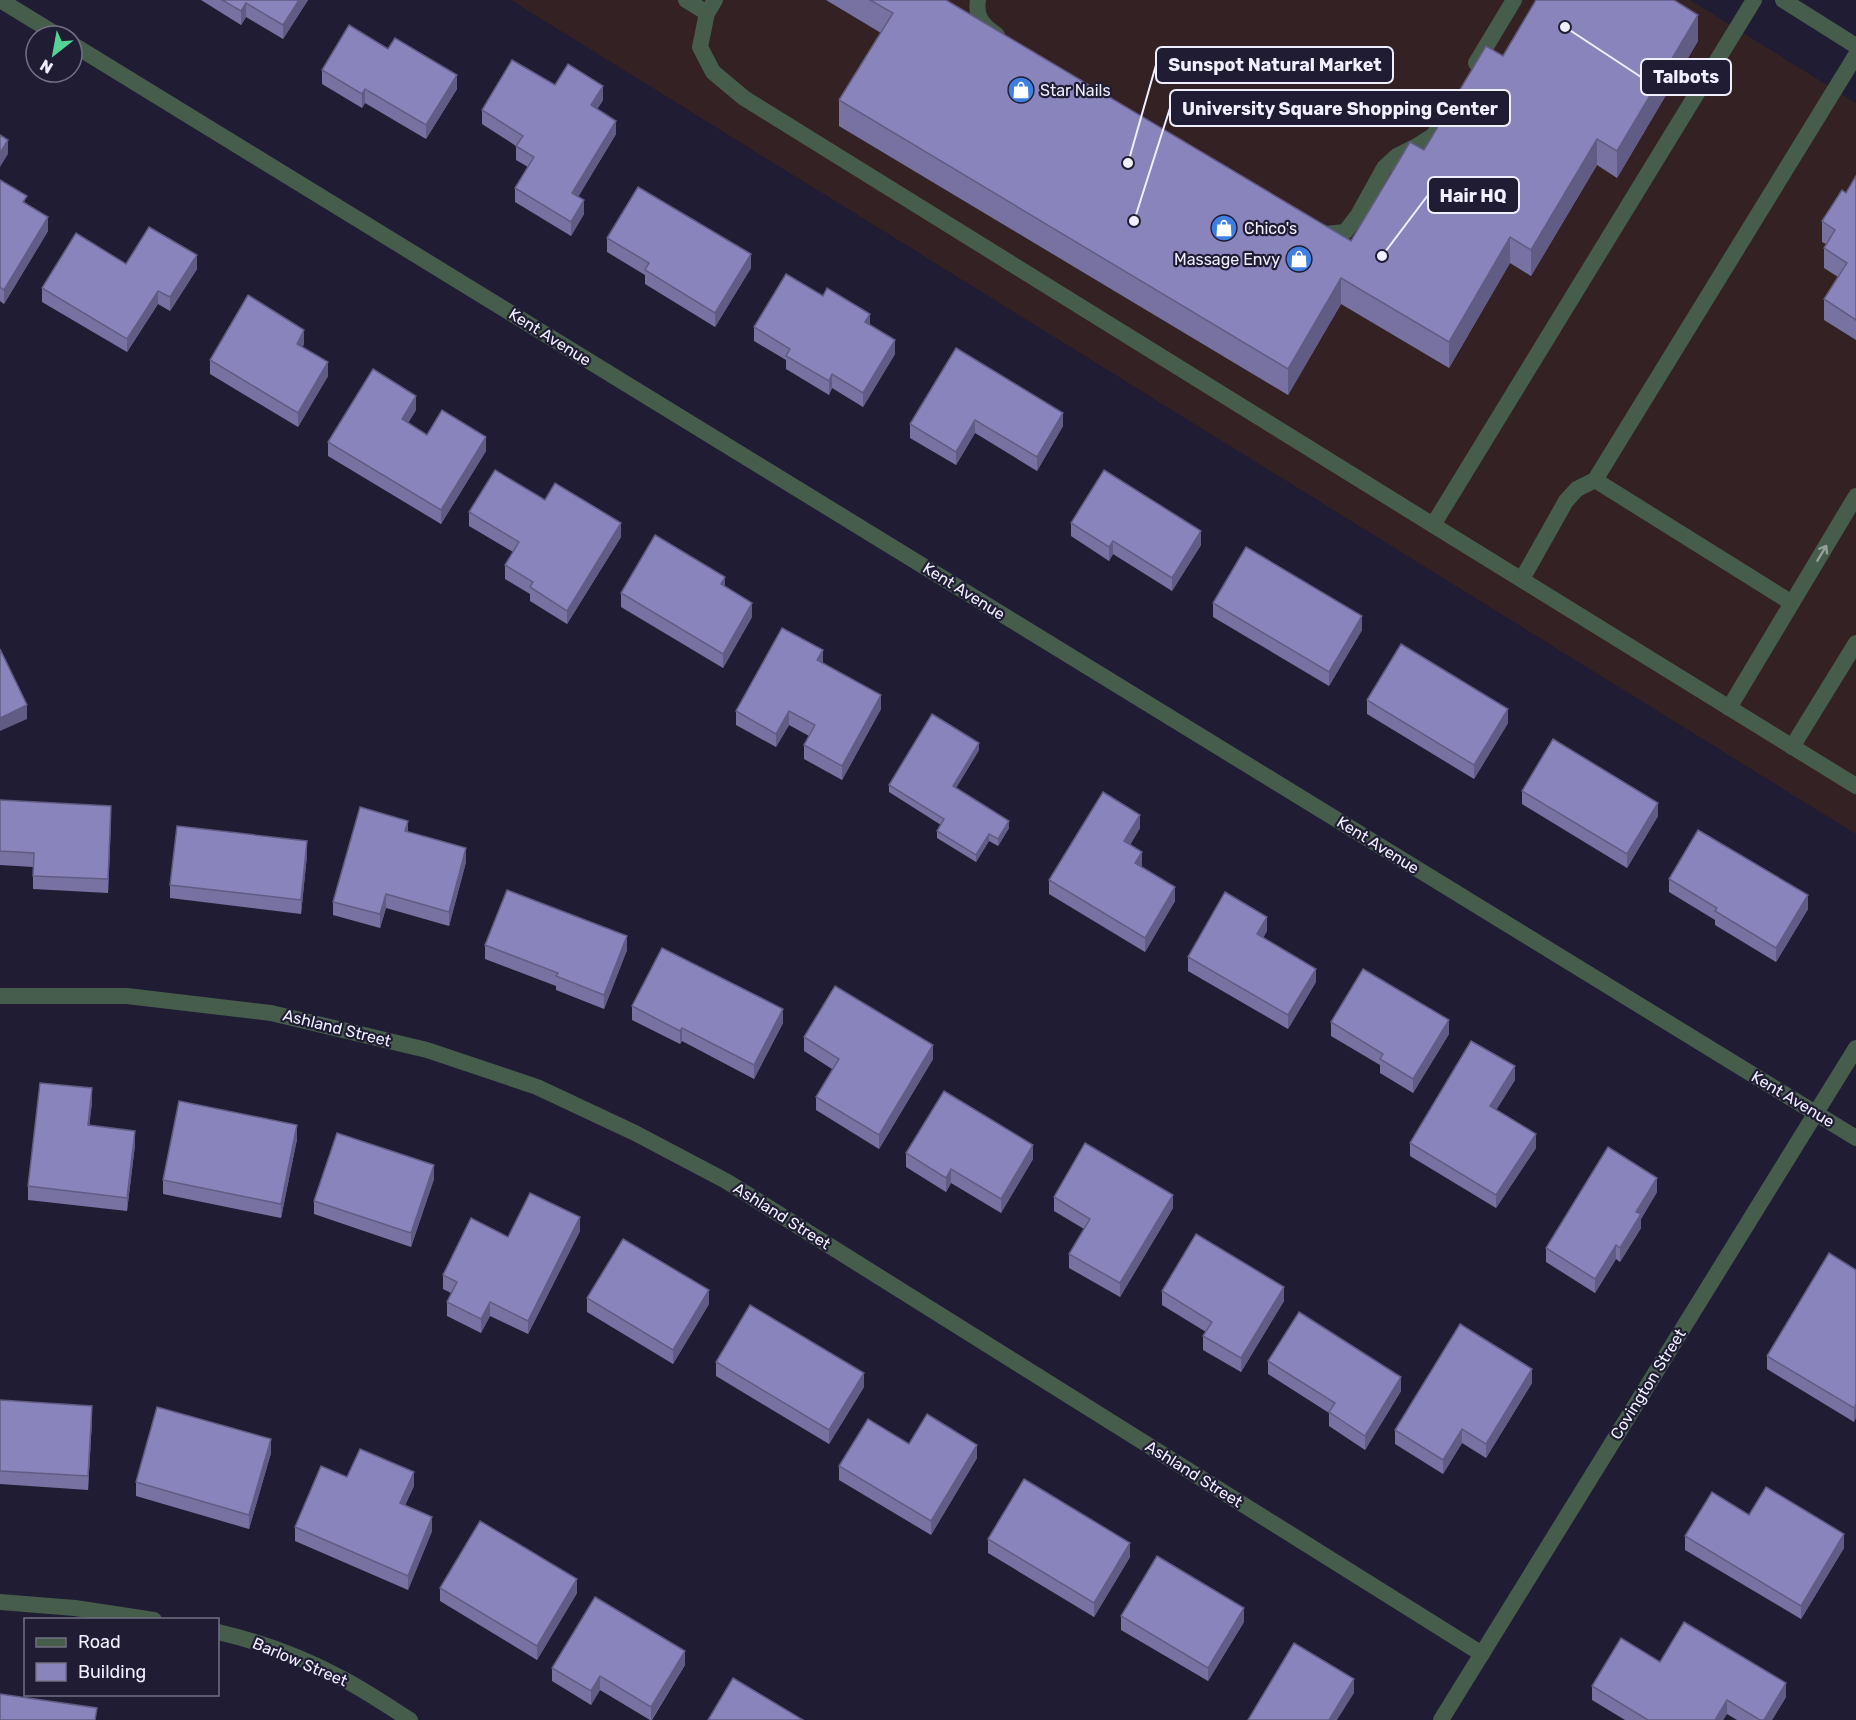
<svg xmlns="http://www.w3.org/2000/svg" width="1856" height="1720" viewBox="0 0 1856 1720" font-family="Rubik,sans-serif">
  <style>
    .commercial { fill: #342123 }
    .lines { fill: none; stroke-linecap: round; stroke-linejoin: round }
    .service { stroke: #475d4c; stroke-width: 16 }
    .minor { stroke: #475d4c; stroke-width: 16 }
    .wall { fill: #7772a2 }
    .shaded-wall { fill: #615c84 }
    .building { fill: #8a84bc; stroke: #615c84; stroke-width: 1.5 }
    .oneway { stroke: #939f9d }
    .labels { text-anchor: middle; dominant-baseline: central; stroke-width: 4.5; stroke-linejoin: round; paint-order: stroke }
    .poi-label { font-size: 16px; fill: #f0efff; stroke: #1f1c33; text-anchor: start }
    .street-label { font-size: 16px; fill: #f0efff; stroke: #1f1c33 }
    .leader { fill: none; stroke: #f0efff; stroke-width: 2 }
    .callout-dot { fill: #f0efff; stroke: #1f1c33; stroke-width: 2 }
    .callout { fill: #1f1c33; stroke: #f0efff; stroke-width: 2 }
    .callout-label { font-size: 18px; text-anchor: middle; font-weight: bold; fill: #f0efff }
  </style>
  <rect width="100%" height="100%" fill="#1f1c33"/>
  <path class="commercial" d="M511 0H1690L1856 103V834Z"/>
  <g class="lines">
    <g class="service">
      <path d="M686 0 707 13"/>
      <path d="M715 0 707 13 700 47 713 72 744 98 1433 525 1754 0"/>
      <path d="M978 0C975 17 983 26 997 35"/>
      <path d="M1476 63 1514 0"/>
      <path d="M1319 231 1325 234 1345 232 1358 215 1384 168 1397 156 1417 146 1434 135 1444 116"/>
      <path d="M1595 480 1792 603"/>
      <path d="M1433 525 1856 786"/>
      <path d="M1522 579 1566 501 1577 489 1595 480 1856 55"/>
      <path d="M1729 708 1856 496"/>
      <path d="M1792 747 1856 643"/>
    </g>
    <g class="minor">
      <path d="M0 0 59 36"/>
      <path d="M1783 0 1856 46"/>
      <path d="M72 44 1856 1138"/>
      <path d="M0 996H127L271 1013 427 1050 537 1087 635 1133 726 1181 1482 1654"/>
      <path d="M0 1602 75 1608 154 1620"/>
      <path d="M218 1632C261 1642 304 1658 343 1679 366 1691 388 1706 410 1720"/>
      <path d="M1441 1720 1856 1048"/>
    </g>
  </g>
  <g class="wall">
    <path d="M201 0H308L283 39 246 17 241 25Z"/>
    <path d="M826 0H946L1351 241 1424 150 1503 56 1698 41 1617 178 1597 165 1531 276 1510 263 1449 368 1341 304 1288 395 839 126V100L881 33Z"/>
    <path d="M388 49 457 89 426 139 365 103 362 108 322 84V70Z"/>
    <path d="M555 85 603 100 597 109 616 134 578 197 584 214 571 236 515 202V188L528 167 516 160V146L482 124V110Z"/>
    <path d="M1856 176V340L1824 320V299L1838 277 1824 268V248L1826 244 1822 242V221L1846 193Z"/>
    <path d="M0 180 27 204 48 231 4 304 0 301Z"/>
    <path d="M607 238 751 268 715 327 645 284V275L607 252Z"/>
    <path d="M126 264 197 269 170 311 158 304 127 352 42 302V288Z"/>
    <path d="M870 325 895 354 863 407 832 388 829 395 786 369V360L754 341V327Z"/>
    <path d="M304 344 302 347 328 376 298 427 210 374V360Z"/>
    <path d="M956 348 1063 426 1037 471 975 433 956 465 910 438V424Z"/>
    <path d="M416 410 408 423 427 435 486 451 441 524 328 456V442Z"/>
    <path d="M545 500 621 537 567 624 530 601V594L505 579V565L513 552 469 526V512Z"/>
    <path d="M1071 523 1201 545 1172 591 1113 554 1109 561 1071 536Z"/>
    <path d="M725 587 752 617 723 668 621 607V593Z"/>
    <path d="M1213 603 1362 630 1329 686 1213 617Z"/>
    <path d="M823 663 881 709 842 780 804 759V745L809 736 789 725 776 747 736 725V711Z"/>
    <path d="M1367 700 1508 723 1474 779 1367 714Z"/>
    <path d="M979 750 956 788 1009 828 998 846 989 841 976 862 937 838V831L941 825 889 792V785Z"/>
    <path d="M1522 791 1658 816 1627 868 1522 804Z"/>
    <path d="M0 800 111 820 108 893 33 889V867L0 865Z"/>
    <path d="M1140 828 1130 845 1142 866 1141 867 1175 901 1145 952 1049 894V880Z"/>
    <path d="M408 832 466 862 449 926 386 908 380 928 333 915V902Z"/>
    <path d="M307 855 301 914 170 898V885Z"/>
    <path d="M1669 879 1808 909 1776 962 1715 925V920L1669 892Z"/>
    <path d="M1267 931 1263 938 1316 982 1288 1029 1188 971V957Z"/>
    <path d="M485 945 627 950 604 1009 556 990V986L485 959Z"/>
    <path d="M632 1006 783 1023 754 1079 682 1041 680 1044 632 1020Z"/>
    <path d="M1331 1022 1449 1034 1413 1093 1380 1073V1065L1331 1036Z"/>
    <path d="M804 1037 933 1059 879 1149 816 1110V1097L832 1069 804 1051Z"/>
    <path d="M1515 1080 1496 1110 1536 1148 1496 1208 1410 1156V1143Z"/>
    <path d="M92 1102 89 1125 135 1145 127 1211 28 1200V1186Z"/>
    <path d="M297 1139 281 1218 163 1194V1180Z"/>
    <path d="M906 1153 1033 1159 1001 1213 951 1183 946 1192 906 1167Z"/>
    <path d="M434 1179 411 1247 314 1214V1201Z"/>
    <path d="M1657 1192 1641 1219V1228L1620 1262 1616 1259 1595 1293 1546 1262V1248Z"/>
    <path d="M1054 1197 1173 1208 1120 1297 1069 1268V1254L1084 1229 1054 1211Z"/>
    <path d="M580 1231 528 1334 490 1316 481 1333 447 1316V1302L451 1293 443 1289V1275L508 1237Z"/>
    <path d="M1856 1270 1854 1422 1767 1369V1356Z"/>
    <path d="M1162 1291 1284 1301 1241 1372 1203 1350V1336L1206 1332 1162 1305Z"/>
    <path d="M587 1298 709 1304 673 1364 587 1312Z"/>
    <path d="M1268 1361 1401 1391 1365 1450 1329 1426V1413L1268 1374Z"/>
    <path d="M716 1362 864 1387 829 1444 716 1376Z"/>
    <path d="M1532 1383 1486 1458 1462 1443 1443 1474 1395 1444V1430Z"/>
    <path d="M0 1400 92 1420 88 1490 0 1484Z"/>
    <path d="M909 1444 977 1458 931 1535 839 1480V1466Z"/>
    <path d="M271 1453 249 1529 136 1496V1482Z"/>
    <path d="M347 1477 414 1486 405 1505 432 1531 408 1590 295 1541V1527Z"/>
    <path d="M1749 1515 1844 1548 1801 1619 1685 1550V1536Z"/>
    <path d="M988 1539 1130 1557 1094 1617 988 1553Z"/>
    <path d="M440 1588 577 1593 537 1660 440 1601Z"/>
    <path d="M1121 1616 1244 1622 1208 1681 1121 1630Z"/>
    <path d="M1660 1662 1786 1697 1772 1720H1737L1727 1714 1723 1720H1625L1592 1700V1686Z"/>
    <path d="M685 1665 652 1720H650L600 1690 591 1705 552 1681V1668Z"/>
  </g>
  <g class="shaded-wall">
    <path d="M299 0H308L283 39V25Z"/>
    <path d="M246 3V17L241 25V11Z"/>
    <path d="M1698 15V41L1617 178V151Z"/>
    <path d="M457 75V89L426 139V125Z"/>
    <path d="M603 86V100L591 119V105Z"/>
    <path d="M365 89V103L362 108V94Z"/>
    <path d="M616 121V134L572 207V193Z"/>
    <path d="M1597 139V165L1531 276V250Z"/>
    <path d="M8 140V154L0 167V153Z"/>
    <path d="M584 200V214L571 236V222Z"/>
    <path d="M48 217V231L4 304V290Z"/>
    <path d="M1510 237V263L1449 368V342Z"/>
    <path d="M751 254V268L715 327V313Z"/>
    <path d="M197 255V269L170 311V297Z"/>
    <path d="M1341 278V304L1288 395V369Z"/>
    <path d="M158 291V304L127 352V339Z"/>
    <path d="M870 314V327L865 322Z"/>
    <path d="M304 330V344L297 358V344Z"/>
    <path d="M895 340V354L863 407V393Z"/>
    <path d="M328 362V376L298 427V413Z"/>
    <path d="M832 374V388L829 395V381Z"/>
    <path d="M416 396V410L402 433V419Z"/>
    <path d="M1063 413V426L1037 471V457Z"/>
    <path d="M975 420V433L956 465V452Z"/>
    <path d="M486 437V451L441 524V510Z"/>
    <path d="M621 523V537L567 624V611Z"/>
    <path d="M1201 531V545L1172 591V578Z"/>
    <path d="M1113 541V554L1109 561V547Z"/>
    <path d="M725 577V591L721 584Z"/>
    <path d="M752 603V617L723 668V654Z"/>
    <path d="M1362 616V630L1329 686V672Z"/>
    <path d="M823 650V664L817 660Z"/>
    <path d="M881 695V709L842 780V766Z"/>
    <path d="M27 705V719L0 731V718Z"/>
    <path d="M1508 709V723L1474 779V765Z"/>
    <path d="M789 711V725L776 747V734Z"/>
    <path d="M979 743V750L953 793V786Z"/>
    <path d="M1658 803V816L1627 868V854Z"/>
    <path d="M111 806V820L108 893V879Z"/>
    <path d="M1140 815V828L1124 855V841Z"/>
    <path d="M408 821V835L405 831Z"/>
    <path d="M1009 821V828L998 846V839Z"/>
    <path d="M989 834V841L976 862V855Z"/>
    <path d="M307 841V855L301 914V900Z"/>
    <path d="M466 848V862L449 926V912Z"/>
    <path d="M1142 852V866L1135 877V863Z"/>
    <path d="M1175 887V901L1145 952V938Z"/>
    <path d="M386 894V908L380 928V914Z"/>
    <path d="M1808 895V909L1776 962V948Z"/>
    <path d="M1267 917V931L1257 948V934Z"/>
    <path d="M627 936V950L604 1009V995Z"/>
    <path d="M1316 969V982L1288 1029V1015Z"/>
    <path d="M783 1009V1023L754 1079V1065Z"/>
    <path d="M1449 1020V1034L1413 1093V1079Z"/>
    <path d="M682 1028V1041L680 1044V1031Z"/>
    <path d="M933 1045V1059L879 1149V1135Z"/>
    <path d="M1515 1066V1080L1490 1120V1106Z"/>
    <path d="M92 1088V1102L88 1139V1125Z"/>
    <path d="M297 1125V1139L281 1218V1204Z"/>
    <path d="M135 1131V1145L127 1211V1198Z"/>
    <path d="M1536 1134V1148L1496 1208V1195Z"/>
    <path d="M1033 1145V1159L1001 1213V1199Z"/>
    <path d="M434 1165V1179L411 1247V1233Z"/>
    <path d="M951 1169V1183L946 1192V1178Z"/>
    <path d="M1657 1178V1192L1641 1219V1228L1620 1262V1248L1636 1212Z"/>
    <path d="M1173 1195V1208L1120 1297V1283Z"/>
    <path d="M580 1217V1231L528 1334V1321Z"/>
    <path d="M1616 1245V1259L1595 1293V1279Z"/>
    <path d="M1284 1287V1301L1241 1372V1358Z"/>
    <path d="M709 1290V1304L673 1364V1350Z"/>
    <path d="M490 1302V1316L481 1333V1319Z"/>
    <path d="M1532 1369V1383L1486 1458V1444Z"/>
    <path d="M864 1373V1387L829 1444V1430Z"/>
    <path d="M1401 1377V1391L1365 1450V1436Z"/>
    <path d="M1856 1404V1418L1854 1422V1408Z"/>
    <path d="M92 1406V1420L88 1490V1476Z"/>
    <path d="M1462 1429V1443L1443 1474V1460Z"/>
    <path d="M271 1439V1453L249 1529V1515Z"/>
    <path d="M977 1445V1458L931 1535V1521Z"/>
    <path d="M414 1472V1486L400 1517V1503Z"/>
    <path d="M432 1517V1531L408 1590V1576Z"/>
    <path d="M1844 1534V1548L1801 1619V1606Z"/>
    <path d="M1130 1543V1557L1094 1617V1603Z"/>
    <path d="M577 1579V1593L537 1660V1646Z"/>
    <path d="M1244 1608V1622L1208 1681V1668Z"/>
    <path d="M685 1651V1665L651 1720V1707Z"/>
    <path d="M600 1676V1690L591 1705V1691Z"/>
    <path d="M1354 1679V1693L1337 1720H1329Z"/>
    <path d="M1786 1683V1697L1772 1720H1764Z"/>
    <path d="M1727 1700V1714L1723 1720H1715Z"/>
  </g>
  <g class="building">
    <path d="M222 0H299L283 25 246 3 241 11Z"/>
    <path d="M870 0H946L1351 241 1410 142 1424 150 1486 46 1503 56 1536 0H1674L1698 15 1617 151 1597 139 1531 250 1510 237 1449 342 1341 278 1288 369 839 100 893 13Z"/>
    <path d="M349 25 388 49 395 38 457 75 426 125 365 89 362 94 322 70Z"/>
    <path d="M512 60 555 85 568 64 603 86 591 105 616 121 572 193 584 200 571 222 515 188 534 157 516 146 523 136 482 110Z"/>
    <path d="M0 135 8 140 0 153Z"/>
    <path d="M1856 176V320L1824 299 1847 263 1824 248 1835 230 1822 221 1842 190 1846 193Z"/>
    <path d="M0 180 27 196 23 202 48 217 4 290 0 287Z"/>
    <path d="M638 187 751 254 715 313 645 270 649 263 607 238Z"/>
    <path d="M149 227 197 255 170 297 158 291 127 339 42 288 76 233 126 264Z"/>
    <path d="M786 274 823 296 827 288 870 314 865 322 895 340 863 393 832 374 829 381 786 356 790 349 754 327Z"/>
    <path d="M248 295 304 330 297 344 328 362 298 413 210 360Z"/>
    <path d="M956 348 1063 413 1037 457 975 420 956 452 910 424Z"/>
    <path d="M373 369 416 396 402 419 427 435 442 410 486 437 441 510 328 442Z"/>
    <path d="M495 470 545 500 555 483 621 523 567 611 530 587 533 582 505 565 519 542 469 512Z"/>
    <path d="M1104 470 1201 531 1172 578 1113 541 1109 547 1071 523Z"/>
    <path d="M655 535 725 577 721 584 752 603 723 654 621 593Z"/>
    <path d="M1246 547 1362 616 1329 672 1213 603Z"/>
    <path d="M782 628 823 650 817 660 881 695 842 766 804 745 815 725 789 711 776 734 736 711Z"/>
    <path d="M1401 644 1508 709 1474 765 1367 700Z"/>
    <path d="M0 649 27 705 0 718Z"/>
    <path d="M932 714 979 743 953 786 1009 821 998 839 989 834 976 855 937 831 944 819 889 785Z"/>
    <path d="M1553 739 1658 803 1627 854 1522 791Z"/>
    <path d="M1103 792 1140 815 1124 841 1142 852 1135 863 1175 887 1145 938 1049 880Z"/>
    <path d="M0 800 111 806 108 879 33 876 34 853 0 851Z"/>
    <path d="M360 807 408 821 405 831 466 848 449 912 386 894 380 914 333 902Z"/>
    <path d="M177 826 307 841 301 900 170 885Z"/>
    <path d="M1698 830 1808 895 1776 948 1715 911 1717 908 1669 879Z"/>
    <path d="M507 890 627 936 604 995 556 976 558 973 485 945Z"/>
    <path d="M1225 892 1267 917 1257 934 1316 969 1288 1015 1188 957Z"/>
    <path d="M662 948 783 1009 754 1065 682 1028 680 1031 632 1006Z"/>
    <path d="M1363 969 1449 1020 1413 1079 1380 1059 1383 1054 1331 1022Z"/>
    <path d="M835 986 933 1045 879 1135 816 1097 839 1059 804 1037Z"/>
    <path d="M1471 1041 1515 1066 1490 1106 1536 1134 1496 1195 1410 1143Z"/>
    <path d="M40 1083 92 1088 88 1125 135 1131 127 1198 28 1186Z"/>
    <path d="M944 1091 1033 1145 1001 1199 951 1169 946 1178 906 1153Z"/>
    <path d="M179 1101 297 1125 281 1204 163 1180Z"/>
    <path d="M337 1133 434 1165 411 1233 314 1201Z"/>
    <path d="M1085 1143 1173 1195 1120 1283 1069 1254 1090 1219 1054 1197Z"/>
    <path d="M1608 1147 1657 1178 1636 1212 1641 1214 1620 1248 1616 1245 1595 1279 1546 1248Z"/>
    <path d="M530 1193 580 1217 528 1321 490 1302 481 1319 447 1302 457 1282 443 1275 471 1218 508 1237Z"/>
    <path d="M1196 1234 1284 1287 1241 1358 1203 1336 1212 1322 1162 1291Z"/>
    <path d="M623 1239 709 1290 673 1350 587 1298Z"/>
    <path d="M1829 1253 1856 1270V1404L1854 1408 1767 1356Z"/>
    <path d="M750 1305 864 1373 829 1430 716 1362Z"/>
    <path d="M1299 1312 1401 1377 1365 1436 1329 1412 1335 1403 1268 1361Z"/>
    <path d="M1460 1324 1532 1369 1486 1444 1462 1429 1443 1460 1395 1430Z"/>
    <path d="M0 1400 92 1406 88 1476 0 1471Z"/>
    <path d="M157 1407 271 1439 249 1515 136 1482Z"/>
    <path d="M927 1414 977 1445 931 1521 839 1466 868 1419 909 1444Z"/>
    <path d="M360 1449 414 1472 400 1503 432 1517 408 1576 295 1527 321 1466 347 1477Z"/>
    <path d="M1024 1479 1130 1543 1094 1603 988 1539Z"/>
    <path d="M1766 1487 1844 1534 1801 1606 1685 1536 1712 1492 1749 1515Z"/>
    <path d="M480 1521 577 1579 537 1646 440 1588Z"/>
    <path d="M1157 1556 1244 1608 1208 1668 1121 1616Z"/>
    <path d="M595 1597 685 1651 651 1707 600 1676 591 1691 552 1668Z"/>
    <path d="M1684 1622 1786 1683 1764 1720H1760L1727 1700 1715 1720H1648L1592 1686 1621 1638 1660 1662Z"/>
    <path d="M1294 1643 1354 1679 1329 1720H1248Z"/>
    <path d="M733 1678 803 1720H708Z"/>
    <path d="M0 1694 97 1708 95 1720H0Z"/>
  </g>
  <defs><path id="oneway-shaft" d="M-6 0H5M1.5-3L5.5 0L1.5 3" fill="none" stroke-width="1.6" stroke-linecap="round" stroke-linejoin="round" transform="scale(1.5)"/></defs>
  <use class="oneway" href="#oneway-shaft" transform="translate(1822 553) rotate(-59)"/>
  <defs>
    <symbol id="shop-disc" viewBox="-11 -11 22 22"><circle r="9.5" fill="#3f7fe0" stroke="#1f1c33"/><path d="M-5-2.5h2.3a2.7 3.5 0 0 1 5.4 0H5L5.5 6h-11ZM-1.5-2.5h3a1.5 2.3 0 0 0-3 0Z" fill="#fff"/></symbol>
  </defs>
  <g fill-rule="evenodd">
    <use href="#shop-disc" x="1006" y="75" width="30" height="30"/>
    <use href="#shop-disc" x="1209" y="213" width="30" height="30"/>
    <use href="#shop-disc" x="1284" y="244" width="30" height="30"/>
  </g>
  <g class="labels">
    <g class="poi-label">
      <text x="1040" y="90">Star Nails</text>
      <text x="1244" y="228">Chico's</text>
      <text x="1280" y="259" text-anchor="end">Massage Envy</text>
    </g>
    <g class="street-label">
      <text transform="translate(550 337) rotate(32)">Kent Avenue</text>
      <text transform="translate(964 591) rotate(32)">Kent Avenue</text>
      <text transform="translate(1378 845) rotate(32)">Kent Avenue</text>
      <text transform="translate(337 1028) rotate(14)">Ashland Street</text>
      <text transform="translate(1793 1099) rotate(31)">Kent Avenue</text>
      <text transform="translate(782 1216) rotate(32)">Ashland Street</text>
      <text transform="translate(1648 1384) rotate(-58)">Covington Street</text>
      <text transform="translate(1194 1474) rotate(32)">Ashland Street</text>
      <text transform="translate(300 1662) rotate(23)">Barlow Street</text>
    </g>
  </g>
  <path class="leader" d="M1128 163L1156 65M1565 27L1641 77M1134 221L1170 108M1382 256L1428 195"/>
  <g class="callout-dot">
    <circle cx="1128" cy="163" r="6"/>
    <circle cx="1565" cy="27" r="6"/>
    <circle cx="1134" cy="221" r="6"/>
    <circle cx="1382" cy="256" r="6"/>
  </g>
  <g class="callout">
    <rect x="1156" y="47" width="237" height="36" rx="6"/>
    <rect x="1641" y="59" width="90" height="36" rx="6"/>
    <rect x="1170" y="90" width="340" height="36" rx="6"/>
    <rect x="1428" y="177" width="91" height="36" rx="6"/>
  </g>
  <g class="callout-label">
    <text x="1275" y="71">Sunspot Natural Market</text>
    <text x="1686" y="83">Talbots</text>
    <text x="1340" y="115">University Square Shopping Center</text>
    <text x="1473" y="202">Hair HQ</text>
  </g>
  <rect x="24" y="1618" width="195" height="78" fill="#1f1c33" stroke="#737085" stroke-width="1.5"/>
  <rect x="36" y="1638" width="30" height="9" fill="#475d4c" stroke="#737085" stroke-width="1.5"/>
  <text x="78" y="1648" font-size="18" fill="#f0efff">Road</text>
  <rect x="36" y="1663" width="30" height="18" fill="#8a84bc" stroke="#737085" stroke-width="1.5"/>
  <text x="78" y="1678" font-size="18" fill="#f0efff">Building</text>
  <g transform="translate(54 54) rotate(211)"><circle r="28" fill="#1f1c33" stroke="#737085" stroke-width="1.5"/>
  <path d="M0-4.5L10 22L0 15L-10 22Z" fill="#53d396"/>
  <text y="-9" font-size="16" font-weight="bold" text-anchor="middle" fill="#f0efff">N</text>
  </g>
</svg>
